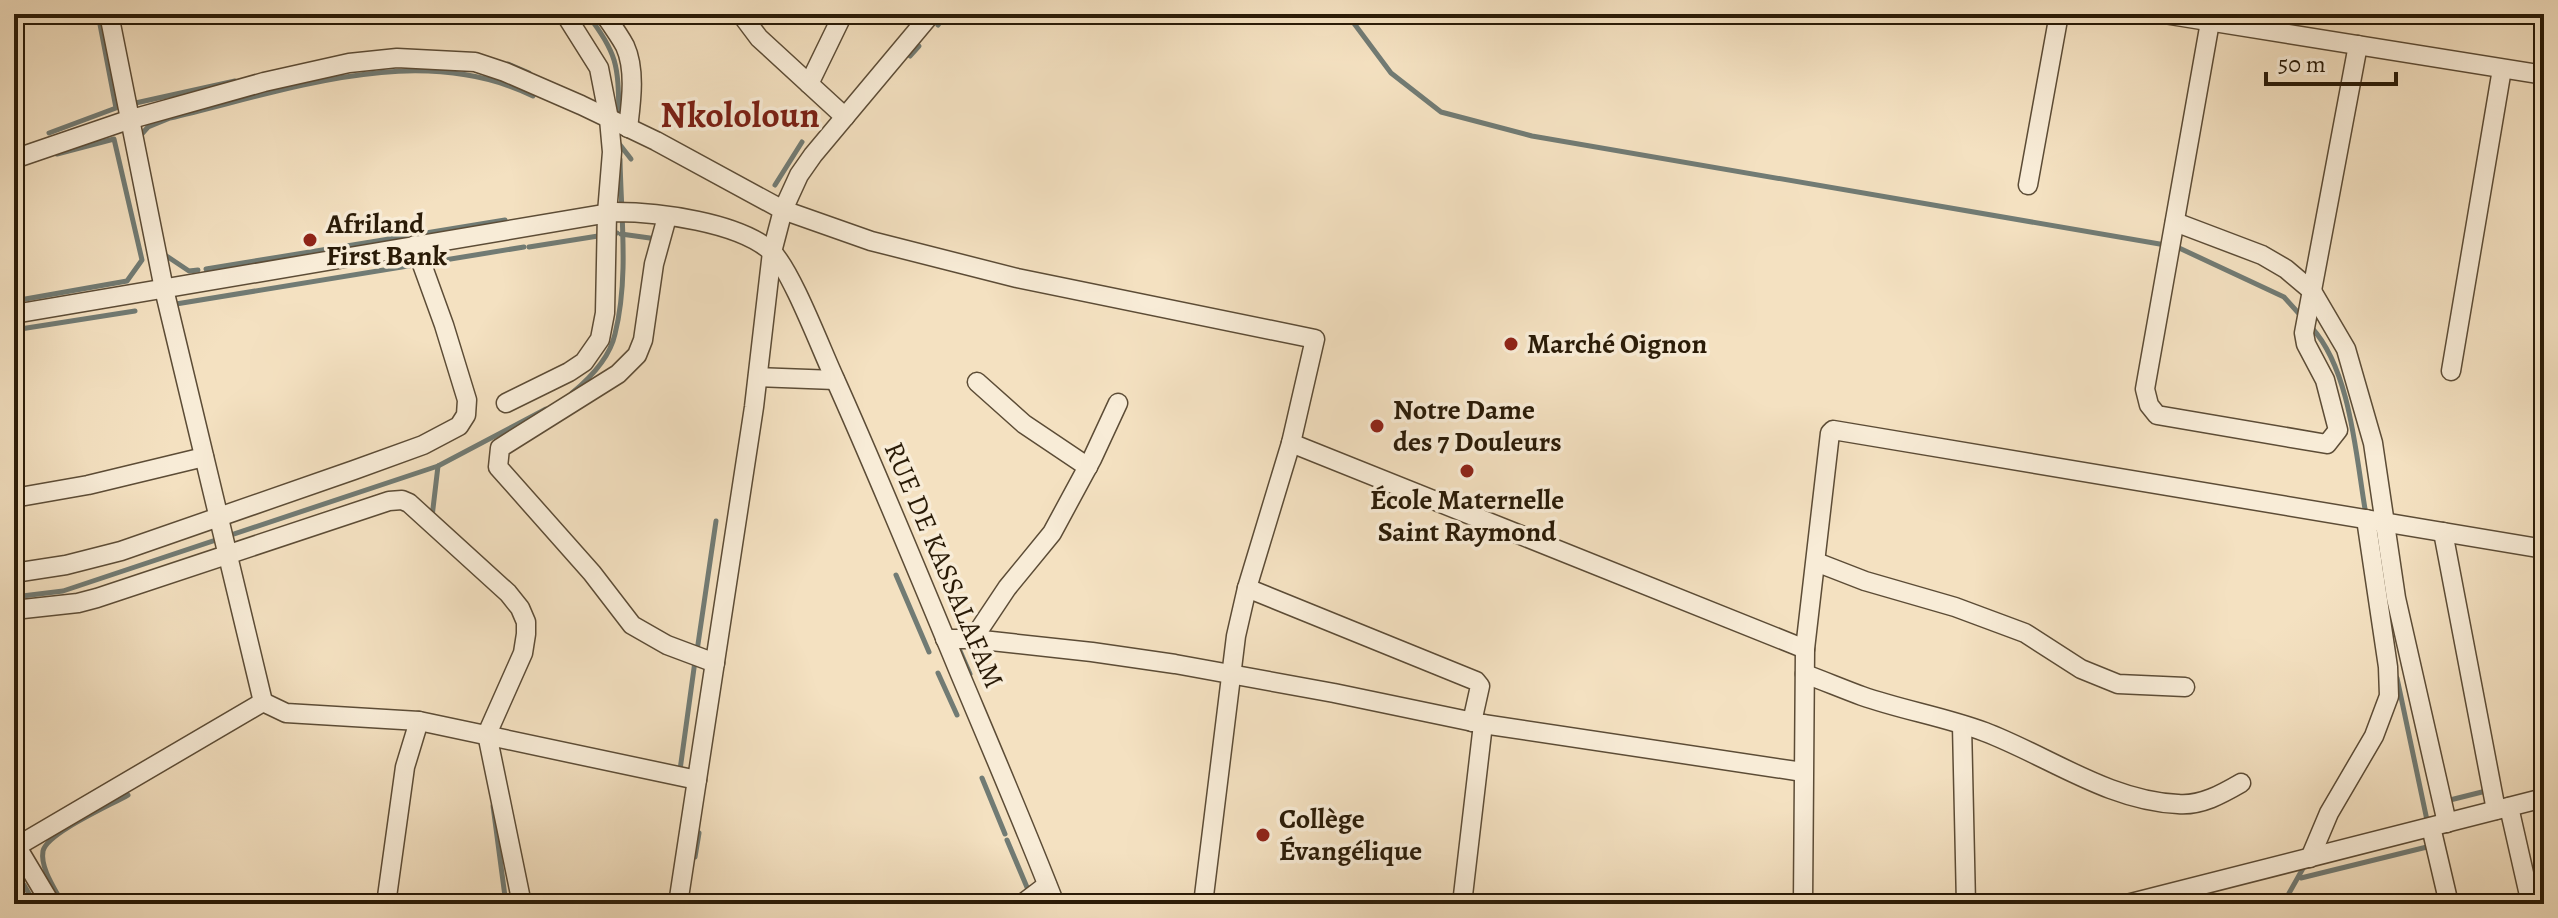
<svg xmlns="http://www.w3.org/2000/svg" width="2558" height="918" viewBox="0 0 2558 918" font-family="Alegreya,serif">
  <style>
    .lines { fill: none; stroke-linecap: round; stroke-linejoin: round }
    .stream { stroke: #717b74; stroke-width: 5 }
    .minor-casing { stroke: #5c4c36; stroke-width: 21 }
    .minor { stroke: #f8ecd7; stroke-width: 18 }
    .poi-dot { fill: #8f2418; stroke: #f8ecd7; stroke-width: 3 }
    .labels { text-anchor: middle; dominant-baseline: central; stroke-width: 7; stroke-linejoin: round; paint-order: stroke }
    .poi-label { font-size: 28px; font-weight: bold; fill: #2a1b07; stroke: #f8ecd7; text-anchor: start }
    .street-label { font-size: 28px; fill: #2a1b07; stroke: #f8ecd7 }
    .district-label { font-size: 36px; font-weight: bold; fill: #7a1f14; stroke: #f8ecd7 }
  </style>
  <rect width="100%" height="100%" fill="#f4e1c1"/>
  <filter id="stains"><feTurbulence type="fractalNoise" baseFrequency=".0025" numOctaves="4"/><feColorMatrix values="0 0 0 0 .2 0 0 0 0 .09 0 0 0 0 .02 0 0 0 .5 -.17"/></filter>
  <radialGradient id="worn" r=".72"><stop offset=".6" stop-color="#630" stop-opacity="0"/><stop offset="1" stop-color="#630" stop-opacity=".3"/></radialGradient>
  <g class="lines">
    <g class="stream">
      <path d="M587 14C619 55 618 67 619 117"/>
      <path d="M1347 14 1391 73 1441 112 1532 136 2177 247 2284 297 2302 317"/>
      <path d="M938 25 946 14"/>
      <path d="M910 56 919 46"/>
      <path d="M508 64 529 73"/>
      <path d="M131 104 235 81"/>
      <path d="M49 133 116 108 98 14"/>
      <path d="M140 136 148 127 170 118C285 91 419 40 533 96"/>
      <path d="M617 141 631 159"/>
      <path d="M775 185 802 142"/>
      <path d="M621 234 657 239"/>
      <path d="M529 247 617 233"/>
      <path d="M164 251 165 255 189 271 198 270"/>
      <path d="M206 269 505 220"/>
      <path d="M14 301 127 281 142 260 114 139 57 154"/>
      <path d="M176 304 524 247"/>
      <path d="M2312 328C2351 371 2356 458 2366 515"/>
      <path d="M14 330 135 311"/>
      <path d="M572 393C589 379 610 357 615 334 629 278 621 216 620 159"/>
      <path d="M432 517 438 466"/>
      <path d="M896 575 929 652"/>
      <path d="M14 597 63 591 438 466 546 409"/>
      <path d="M957 644 970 674"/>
      <path d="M697 651 716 521"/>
      <path d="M938 673 957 715"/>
      <path d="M2397 678 2428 825"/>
      <path d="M680 770 695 661"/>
      <path d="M982 778 1005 834"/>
      <path d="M2446 801 2490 790"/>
      <path d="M493 806 506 904"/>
      <path d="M1007 840 1029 892"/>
      <path d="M695 857 699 833"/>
      <path d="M2301 878 2431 846"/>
      <path d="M14 879 24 885 35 904"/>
      <path d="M63 904C55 889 40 868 43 851 47 833 111 805 128 795"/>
      <path d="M2283 904 2306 863"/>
    </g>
    <defs>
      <g id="minor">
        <path d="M109 14 164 289 263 702"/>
        <path d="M604 14C611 24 619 35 625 46 636 70 631 103 628 128"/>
        <path d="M741 14 759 38 845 117"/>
        <path d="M2164 14 2544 75"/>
        <path d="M2210 22 2145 389 2149 405 2157 415 2327 444 2338 430 2325 380 2306 344 2304 333 2358 45"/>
        <path d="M809 84 843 14"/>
        <path d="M14 159 128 120 264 82 349 63 397 58 475 62 505 72 581 105 656 141 783 210 871 241 1017 278 1315 339 1291 443 1247 588 1236 636 1203 904"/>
        <path d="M2028 185 2059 14"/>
        <path d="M667 217 654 264 643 340 637 355 618 374 500 448 498 467 592 573 632 625 667 645 715 663"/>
        <path d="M2175 222 2262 255 2286 269 2312 291 2346 349 2373 443 2396 598 2447 823"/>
        <path d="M14 314 615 212C658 212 739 222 772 252 791 270 821 349 834 377 878 475 919 575 960 674 992 750 1025 827 1055 904"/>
        <path d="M2451 371 2502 69"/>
        <path d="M758 377 835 380"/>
        <path d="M977 382 1024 424 1088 467"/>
        <path d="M506 403 569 372 584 362 600 339 605 313 607 213 612 152 609 119 599 68 565 14"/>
        <path d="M1291 443 1805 649"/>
        <path d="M14 498 88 485 204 457"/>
        <path d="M2443 532 2496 810"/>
        <path d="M1816 562 1865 581 1955 607 2025 633 2081 669 2118 684 2185 687"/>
        <path d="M14 573 66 565 121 551 354 470 423 445 459 426 466 415 467 400 444 325 415 245"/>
        <path d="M1247 588 1476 681 1480 686 1472 722"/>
        <path d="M14 610 78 603 97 598 389 501 402 500 409 503 508 593 520 608 526 622V634L523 653 487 734 522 904"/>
        <path d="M945 639H973L1092 652 1175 664 1334 693 1483 724 1803 772"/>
        <path d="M973 639 1007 588 1052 533 1092 459 1118 403"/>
        <path d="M1805 674C1824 681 1843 689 1862 696 1902 710 1945 717 1985 732 2048 756 2109 801 2178 804 2201 806 2222 794 2241 783"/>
        <path d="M1962 725 1966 904"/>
        <path d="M2509 807 2531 904"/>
        <path d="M2431 827 2449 904"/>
        <path d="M14 842 51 904"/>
        <path d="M14 848 263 702 286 713 419 721 697 780"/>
        <path d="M2310 858 2329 813 2374 736 2389 696 2388 667 2366 519"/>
        <path d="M386 904 405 767 419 721"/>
        <path d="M678 904 754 407 772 252 783 210 799 175 813 155 931 14"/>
        <path d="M1022 904 1047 885"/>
        <path d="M1462 904 1483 724"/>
        <path d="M1803 904 1805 649 1830 433 1833 430 2544 549"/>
        <path d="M2127 904 2544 798"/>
      </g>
    </defs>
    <use href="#minor" class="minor-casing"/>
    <use href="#minor" class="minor"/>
  </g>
  <g class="poi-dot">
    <circle cx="310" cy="240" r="8"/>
    <circle cx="1511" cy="344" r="8"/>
    <circle cx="1377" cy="426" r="8"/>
    <circle cx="1467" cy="471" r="8"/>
    <circle cx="1263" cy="835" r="8"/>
  </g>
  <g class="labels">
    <g class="poi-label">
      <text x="326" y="224">Afriland<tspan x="326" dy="32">First Bank</tspan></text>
      <text x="1527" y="344">Marché Oignon</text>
      <text x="1393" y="410">Notre Dame<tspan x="1393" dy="32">des 7 Douleurs</tspan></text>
      <text x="1467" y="500" text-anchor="middle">École Maternelle<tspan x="1467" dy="32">Saint Raymond</tspan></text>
      <text x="1279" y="819">Collège<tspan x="1279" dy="32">Évangélique</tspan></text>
    </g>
    <g class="street-label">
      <text transform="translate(944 565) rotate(67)">RUE DE KASSALAFAM</text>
    </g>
    <g class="district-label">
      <text x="740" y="114">Nkololoun</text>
    </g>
  </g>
  <rect width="2558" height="918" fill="none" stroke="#f4e1c1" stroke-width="48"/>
  <rect x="16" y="16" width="2526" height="886" fill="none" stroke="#2a1b07" stroke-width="4"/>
  <rect x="24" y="24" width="2510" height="870" fill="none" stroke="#2a1b07" stroke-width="2"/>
  <path d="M2266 72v12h130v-12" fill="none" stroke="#2a1b07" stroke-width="4"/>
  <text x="2278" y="72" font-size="24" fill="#2a1b07" stroke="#f8ecd7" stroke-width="6" paint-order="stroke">50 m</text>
  <rect width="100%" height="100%" filter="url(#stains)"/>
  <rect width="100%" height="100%" fill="url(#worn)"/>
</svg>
